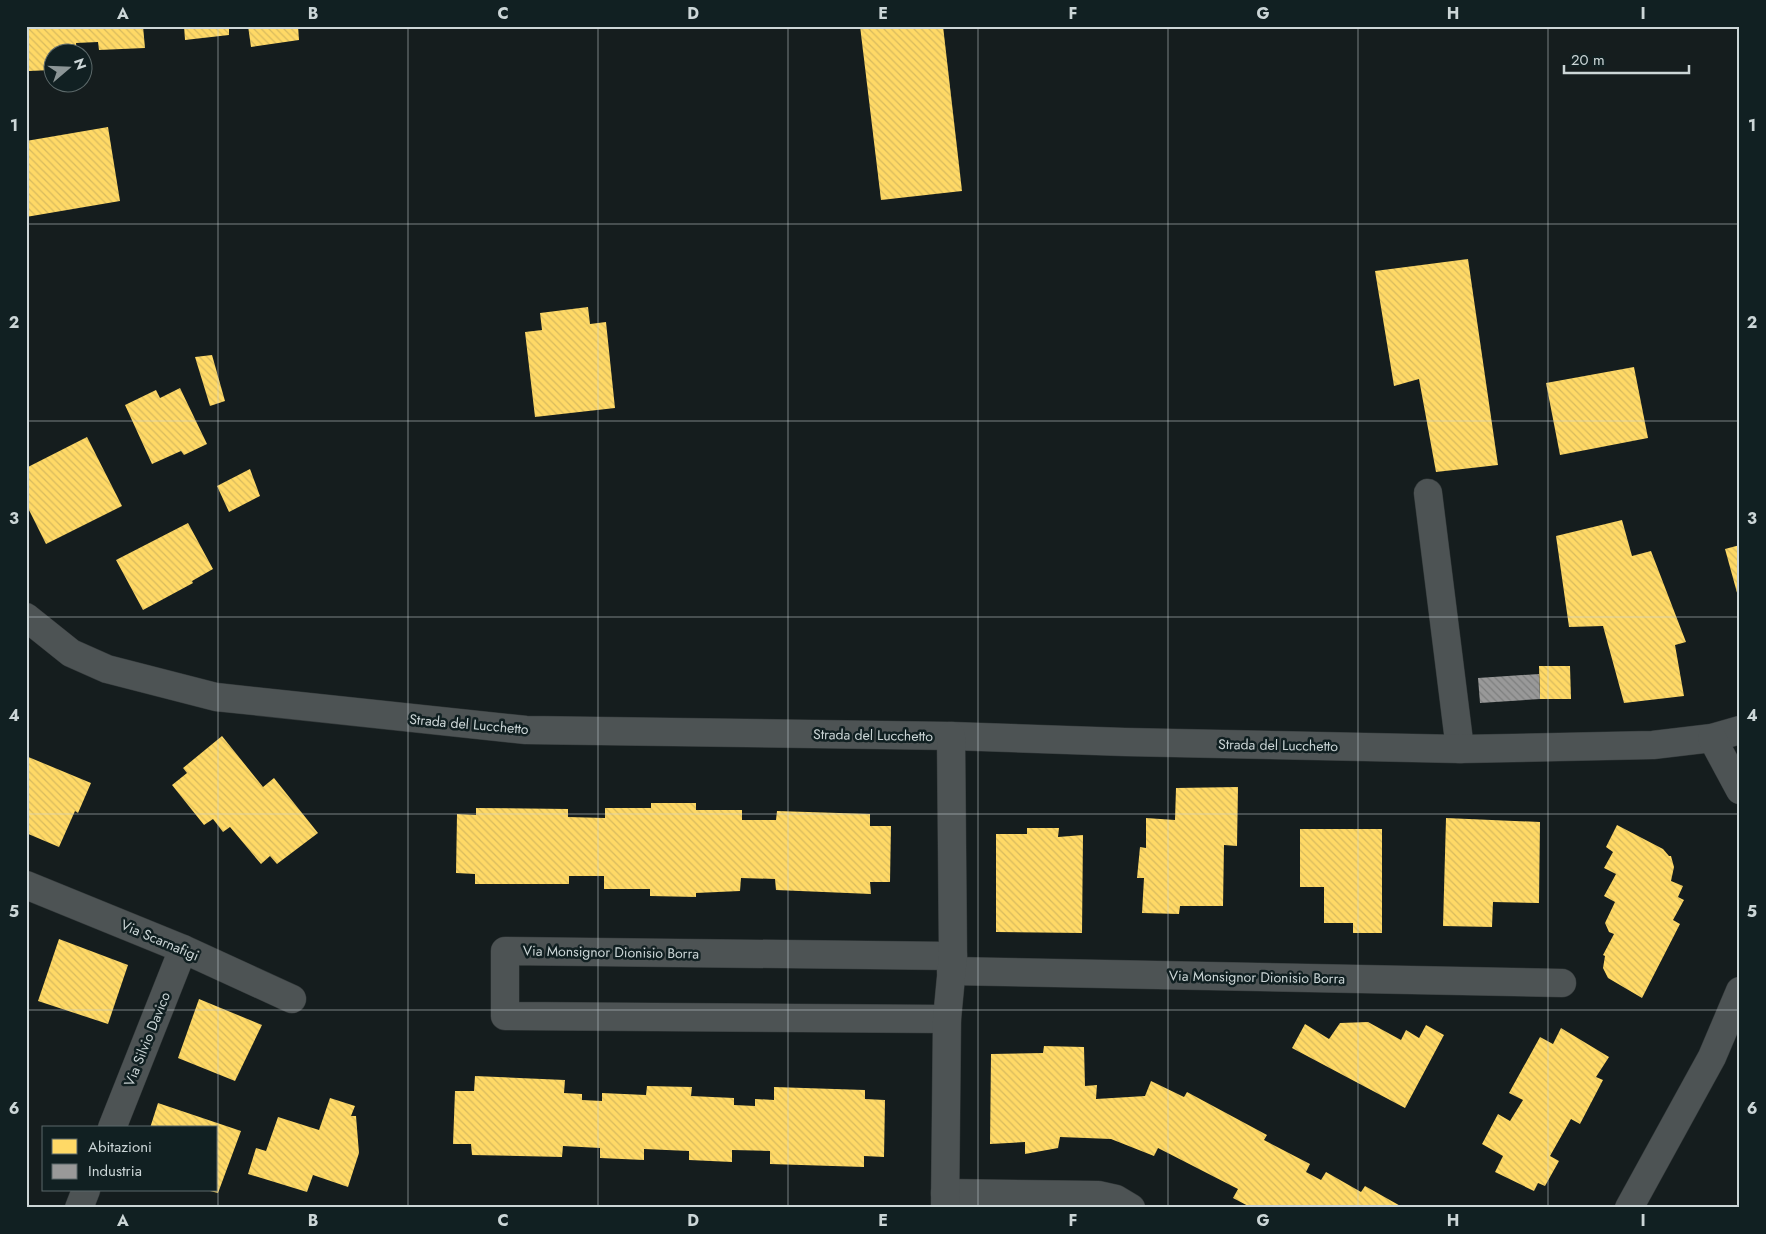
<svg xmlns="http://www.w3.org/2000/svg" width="1766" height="1234" viewBox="0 0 1766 1234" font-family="Jost,sans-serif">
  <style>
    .homes { fill: url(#homes-back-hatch) }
    .industry { fill: url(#industry-back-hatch) }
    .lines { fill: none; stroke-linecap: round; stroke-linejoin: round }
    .minor-casing { stroke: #323839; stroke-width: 29 }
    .minor { stroke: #4d5354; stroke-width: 28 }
    .grid { fill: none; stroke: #ccd6d7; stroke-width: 1; stroke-opacity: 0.55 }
    .labels { text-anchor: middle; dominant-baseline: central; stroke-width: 5; stroke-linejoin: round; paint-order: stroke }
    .street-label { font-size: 14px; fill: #ccd6d7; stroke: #112022 }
    .neatline { fill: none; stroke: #ccd6d7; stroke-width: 2 }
    .grid-label { font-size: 16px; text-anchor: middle; font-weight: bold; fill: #ccd6d7 }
  </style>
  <defs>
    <pattern id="homes-back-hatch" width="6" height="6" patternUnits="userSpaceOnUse" patternTransform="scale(1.25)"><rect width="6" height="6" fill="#ffd966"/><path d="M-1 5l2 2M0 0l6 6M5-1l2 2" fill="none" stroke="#d8ba5e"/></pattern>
    <pattern id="industry-back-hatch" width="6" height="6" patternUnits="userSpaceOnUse" patternTransform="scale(1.25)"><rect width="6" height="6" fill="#999"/><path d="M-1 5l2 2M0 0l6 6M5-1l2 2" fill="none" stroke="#7d7e7e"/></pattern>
  </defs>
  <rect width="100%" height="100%" fill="#151d1e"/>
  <g class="homes">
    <path d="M26 26H143L145 48 99 50 98 42 76 43 77 52H52V70L29 71Z"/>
    <path d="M184 26H229V35L185 40Z"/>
    <path d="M248 26H298L299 40 251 47Z"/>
    <path d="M860 26H943L962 191 881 200Z"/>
    <path d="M108 127 120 201 26 217V141Z"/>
    <path d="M1468 259 1498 465 1436 472 1419 379 1394 386 1375 271Z"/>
    <path d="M588 307 590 324 606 322 615 408 535 417 525 332 542 330 540 313Z"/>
    <path d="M212 355 225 401 210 406 195 357Z"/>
    <path d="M1634 367 1648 438 1560 455 1546 383Z"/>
    <path d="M180 388 207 444 184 455 181 451 152 464 125 405 156 390 160 398Z"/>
    <path d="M87 437 122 506 46 544 26 504V468Z"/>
    <path d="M250 469 260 496 229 512 217 486Z"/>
    <path d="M1622 520 1632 556 1651 551 1686 642 1675 645 1684 696 1624 703 1603 626 1569 627 1556 536Z"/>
    <path d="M188 523 213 569 192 581 193 583 143 610 116 560Z"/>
    <path d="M1740 545V600H1739L1725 549Z"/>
    <path d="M1539 666H1570L1571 699H1540Z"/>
    <path d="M222 736 263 787 274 778 318 833 277 864 270 856 261 864 230 827 223 832 213 819 204 825 172 785 187 773 183 768Z"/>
    <path d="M26 756 91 783 78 813 75 811 59 847 26 833Z"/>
    <path d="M1238 787 1237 846 1224 845 1223 906H1180L1179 914 1142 913 1144 878H1137L1140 847 1146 848V818L1175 820 1176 788Z"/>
    <path d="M651 803H696V810H742V820H776L777 811 870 814V826H891L890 882H870L871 894 776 890 775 879 741 878 740 891 696 893V897L650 896V889H604V876H569V884H475V874L456 873 457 814 476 815V808L568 809V817L605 818V808H651Z"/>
    <path d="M1446 818 1540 822 1539 903 1493 902 1492 927 1443 926Z"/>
    <path d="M1617 825 1663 849 1669 856H1671L1674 867 1671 881 1683 886 1678 897 1684 900 1673 920 1680 924 1642 998 1608 978 1603 968 1605 956 1603 955 1614 934 1609 932 1605 923 1615 902 1604 896 1616 874 1604 868 1613 852 1606 847Z"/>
    <path d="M1027 828H1059L1058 837 1083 835 1082 933 996 932V834H1027Z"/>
    <path d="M1300 829H1382V933H1353V923H1324V887H1300Z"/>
    <path d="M59 939 128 965 108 1024 38 1001Z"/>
    <path d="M199 999 262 1025 235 1081 178 1058Z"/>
    <path d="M1368 1022 1401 1040 1406 1030 1419 1038 1426 1025 1444 1035 1405 1108 1292 1048 1305 1024 1329 1039 1340 1023Z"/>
    <path d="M1561 1028 1609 1057 1596 1077 1603 1080 1580 1124 1571 1119 1550 1156 1559 1161 1545 1186 1538 1183 1534 1191 1495 1172 1503 1156 1482 1144 1498 1114 1510 1121 1523 1100 1509 1093 1540 1037 1553 1044Z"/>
    <path d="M1044 1046 1084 1047 1085 1086 1097 1085 1096 1099 1145 1096 1151 1081 1184 1097 1187 1092 1267 1135 1264 1140 1310 1164 1306 1172 1321 1180 1326 1172 1361 1192 1365 1186 1404 1208H1252L1233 1198 1238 1189 1158 1148 1154 1156 1111 1139 1060 1137 1058 1148 1025 1154V1142L990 1144 991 1054 1043 1053Z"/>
    <path d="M475 1076 565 1080 564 1093 582 1094V1100L602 1101V1093L646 1095 647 1086 692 1087 691 1096 734 1098V1105L755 1106V1099L774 1100V1087L865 1090V1099L885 1100 884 1157 864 1156V1167L770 1164V1151L732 1150V1162L689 1160V1151L644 1149V1160L600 1158V1148L563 1146 562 1157 472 1155 471 1144H453L455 1091H474Z"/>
    <path d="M330 1098 355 1106 351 1116H356L359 1153 348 1187 313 1175 307 1192 248 1174 256 1148 266 1151 278 1117 319 1130Z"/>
    <path d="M158 1103 241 1131 218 1193 210 1191 216 1190V1128H150Z"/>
  </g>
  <path class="industry" d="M1539 674 1540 699 1480 703 1478 678Z"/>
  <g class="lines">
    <defs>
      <g id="minor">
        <path d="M1428 493 1460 749"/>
        <path d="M26 617 71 653 107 669 216 697 526 730 951 736 1125 742 1460 749 1653 745 1712 738 1740 730"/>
        <path d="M1712 738 1740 790"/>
        <path d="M26 885 183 949 292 999"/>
        <path d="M951 971 1562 983"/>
        <path d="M947 1019 505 1016V951L953 956"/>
        <path d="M112 1128 183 949"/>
        <path d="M945 1193 1098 1195 1116 1199 1131 1208"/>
        <path d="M79 1208 86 1190"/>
        <path d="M945 1208 947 1019 953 956 951 736"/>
        <path d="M1629 1208 1712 1057 1740 991"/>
      </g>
    </defs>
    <use href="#minor" class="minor-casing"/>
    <use href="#minor" class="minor"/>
  </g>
  <path class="grid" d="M218 26V1208M408 26V1208M598 26V1208M788 26V1208M978 26V1208M1168 26V1208M1358 26V1208M1548 26V1208M26 224H1740M26 421H1740M26 617H1740M26 814H1740M26 1010H1740"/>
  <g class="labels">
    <g class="street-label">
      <text transform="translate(469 724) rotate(5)">Strada del Lucchetto</text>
      <text transform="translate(873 735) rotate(1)">Strada del Lucchetto</text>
      <text transform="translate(1278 745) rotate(1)">Strada del Lucchetto</text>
      <text transform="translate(160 940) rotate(23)">Via Scarnafigi</text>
      <text transform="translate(611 952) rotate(1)">Via Monsignor Dionisio Borra</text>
      <text transform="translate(1257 977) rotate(1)">Via Monsignor Dionisio Borra</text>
      <text transform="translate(147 1039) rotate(-68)">Via Silvio Davico</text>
    </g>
  </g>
  <rect width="1766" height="1234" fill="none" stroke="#112022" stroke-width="55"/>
  <rect x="42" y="1126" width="175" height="65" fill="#112022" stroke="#5c696a"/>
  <rect x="52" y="1139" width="25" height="15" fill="#ffd966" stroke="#5c696a"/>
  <text x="88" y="1152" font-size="15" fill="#ccd6d7">Abitazioni</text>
  <rect x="52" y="1164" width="25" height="15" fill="#999999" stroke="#5c696a"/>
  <text x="88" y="1176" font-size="15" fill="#ccd6d7">Industria</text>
  <g transform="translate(68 68) rotate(71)"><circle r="24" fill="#112022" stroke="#5c696a"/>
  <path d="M0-4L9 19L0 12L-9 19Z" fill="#8c9596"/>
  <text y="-8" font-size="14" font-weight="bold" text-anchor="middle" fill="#ccd6d7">N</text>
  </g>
  <path d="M1564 65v8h125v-8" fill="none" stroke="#ccd6d7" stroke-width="2.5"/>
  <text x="1571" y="65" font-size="15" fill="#ccd6d7" stroke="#112022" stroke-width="4" paint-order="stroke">20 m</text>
  <rect x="28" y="28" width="1710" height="1178" class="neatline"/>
  <g class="grid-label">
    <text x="123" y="19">A</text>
    <text x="313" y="19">B</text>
    <text x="503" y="19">C</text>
    <text x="693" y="19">D</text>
    <text x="883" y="19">E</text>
    <text x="1073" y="19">F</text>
    <text x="1263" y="19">G</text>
    <text x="1453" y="19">H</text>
    <text x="1643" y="19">I</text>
    <text x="14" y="131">1</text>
    <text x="1752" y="131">1</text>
    <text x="14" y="328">2</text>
    <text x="1752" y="328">2</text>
    <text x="14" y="524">3</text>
    <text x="1752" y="524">3</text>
    <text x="14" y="721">4</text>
    <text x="1752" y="721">4</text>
    <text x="14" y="917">5</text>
    <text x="1752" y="917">5</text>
    <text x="14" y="1114">6</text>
    <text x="1752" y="1114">6</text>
    <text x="123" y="1226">A</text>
    <text x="313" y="1226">B</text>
    <text x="503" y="1226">C</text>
    <text x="693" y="1226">D</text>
    <text x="883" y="1226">E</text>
    <text x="1073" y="1226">F</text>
    <text x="1263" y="1226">G</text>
    <text x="1453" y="1226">H</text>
    <text x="1643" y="1226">I</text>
  </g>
</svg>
